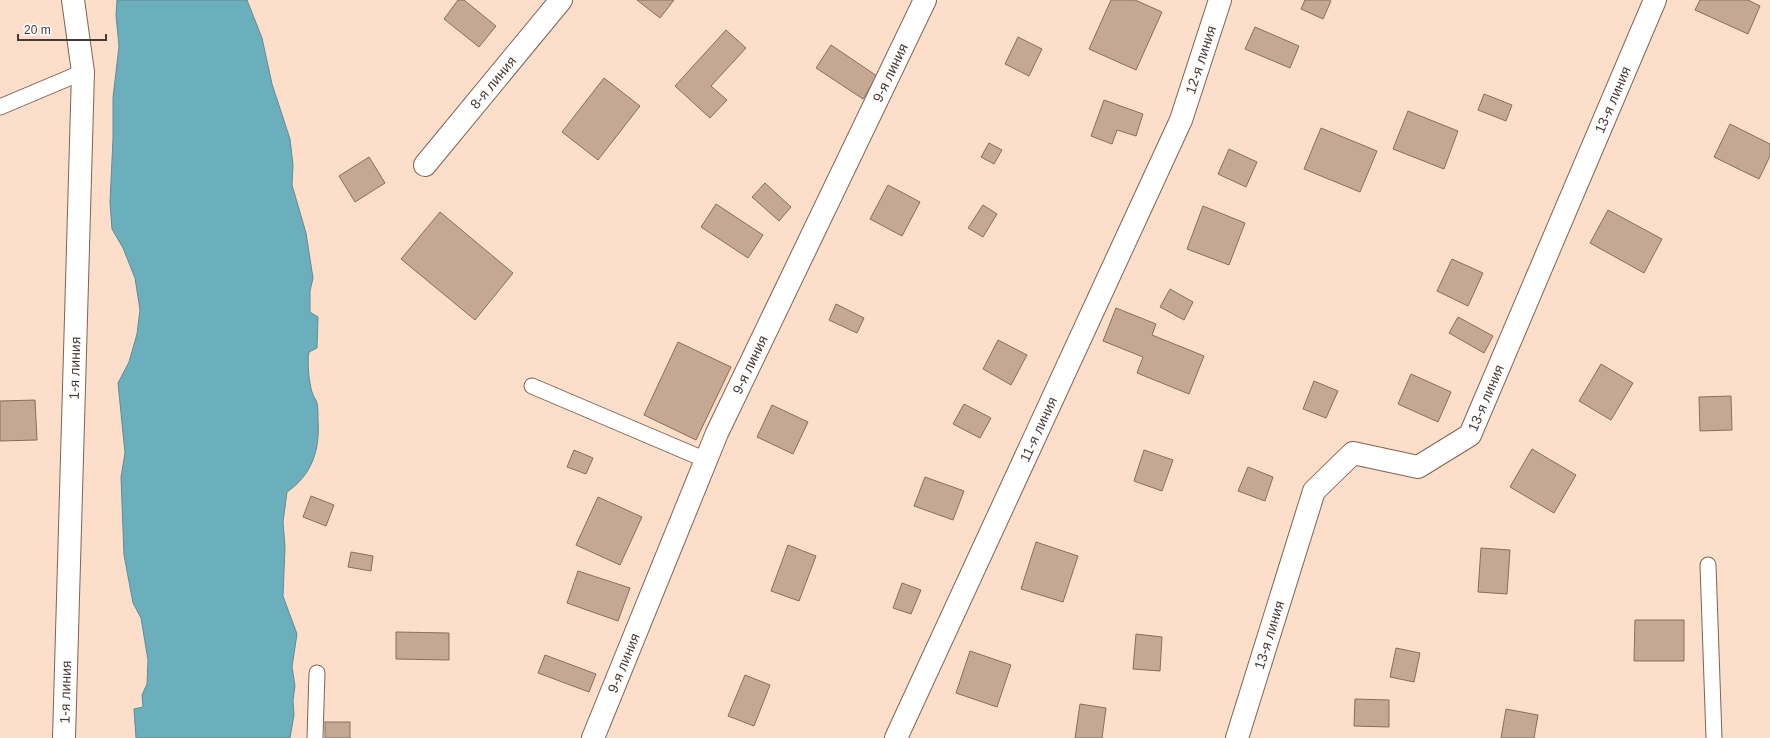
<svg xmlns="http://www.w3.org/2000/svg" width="1770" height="738" viewBox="0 0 1770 738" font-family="Helvetica,sans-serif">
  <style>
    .water { fill: #6bafbd; stroke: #608c93 }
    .building { fill: #c5a894; stroke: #896e5c }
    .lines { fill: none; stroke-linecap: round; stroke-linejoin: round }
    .service-casing { stroke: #7f6452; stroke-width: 17 }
    .minor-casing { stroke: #7f6452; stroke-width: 24 }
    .service { stroke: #fff; stroke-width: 15 }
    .minor { stroke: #fff; stroke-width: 22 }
    .labels { text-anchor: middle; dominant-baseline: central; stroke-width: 4; stroke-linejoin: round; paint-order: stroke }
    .street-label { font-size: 14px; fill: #463a32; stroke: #fff }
  </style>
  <rect width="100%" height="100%" fill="#fddeca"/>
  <path class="water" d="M117 0H247L262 38 272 84 290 139 293 165 292 185 306 233 313 278 310 291V312L318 317 317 348 309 352C307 362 309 382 312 392 313 396 316 399 317 403 318 408 318 414 318 419 320 449 313 474 287 492L283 522 285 547 283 596 297 634 292 667 295 686 293 700 294 715 290 738H136L134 709 143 707 142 695 147 684 148 660 141 618 133 603 124 555 121 477 125 453 118 383 129 362 137 334 140 310 135 278 123 248 112 229 110 202 113 139V98L119 46 116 15Z"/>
  <g class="building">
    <path d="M458 0H464L496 26 479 47 444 19Z"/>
    <path d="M637 0H674L660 18Z"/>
    <path d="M1111 0H1135L1162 12 1136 70 1089 49Z"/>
    <path d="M1305 0H1329L1331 1 1323 19 1301 9Z"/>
    <path d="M1700 0H1748L1760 6 1748 34 1695 10Z"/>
    <path d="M1255 27 1299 46 1290 68 1245 49Z"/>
    <path d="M726 30 746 48 711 86 727 100 710 118 675 86Z"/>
    <path d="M1018 37 1042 49 1029 76 1005 64Z"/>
    <path d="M831 45 877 76 863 99 816 68Z"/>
    <path d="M604 78 640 106 598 160 562 132Z"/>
    <path d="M1484 94 1512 105 1506 121 1478 110Z"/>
    <path d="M1104 100 1143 114 1136 136 1117 130 1112 144 1091 136Z"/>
    <path d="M1408 111 1458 131 1444 169 1393 149Z"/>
    <path d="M1730 124 1770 144V156L1759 179 1714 157Z"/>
    <path d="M1321 128 1377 151 1360 192 1304 169Z"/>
    <path d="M989 143 1002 150 994 164 981 157Z"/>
    <path d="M1229 149 1257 162 1246 187 1218 174Z"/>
    <path d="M369 157 385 183 355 202 339 176Z"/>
    <path d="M765 183 791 207 779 221 752 197Z"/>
    <path d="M888 185 920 202 902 236 870 219Z"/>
    <path d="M716 204 763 235 748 258 701 227Z"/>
    <path d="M983 205 997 214 983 237 968 228Z"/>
    <path d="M1203 206 1245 223 1229 265 1187 249Z"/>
    <path d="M1608 210 1662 239 1644 273 1590 243Z"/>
    <path d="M440 212 513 273 475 320 401 259Z"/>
    <path d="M1452 259 1483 273 1468 306 1437 291Z"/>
    <path d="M1170 289 1193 302 1184 320 1160 307Z"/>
    <path d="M836 304 864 318 857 333 829 320Z"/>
    <path d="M1116 308 1156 324 1152 335 1204 356 1189 394 1137 373 1143 357 1103 341Z"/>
    <path d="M1458 317 1493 336 1484 353 1449 333Z"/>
    <path d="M998 340 1027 355 1011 385 983 369Z"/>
    <path d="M678 342 731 367 696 440 644 415Z"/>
    <path d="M1601 364 1633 383 1611 420 1579 401Z"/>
    <path d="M1411 374 1451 392 1438 422 1398 404Z"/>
    <path d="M1314 381 1338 391 1326 418 1303 409Z"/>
    <path d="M1731 396 1732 430 1700 431 1699 397Z"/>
    <path d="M35 400 37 440 0 441V401Z"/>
    <path d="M964 404 991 418 980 438 953 424Z"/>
    <path d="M772 405 808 422 793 454 757 437Z"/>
    <path d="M1532 449 1576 475 1554 513 1510 487Z"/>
    <path d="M574 450 593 458 586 474 567 467Z"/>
    <path d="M1144 450 1173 460 1162 491 1134 481Z"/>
    <path d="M1248 467 1273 477 1265 501 1238 491Z"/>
    <path d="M925 477 964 491 953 520 914 506Z"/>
    <path d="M311 496 334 505 326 526 303 517Z"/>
    <path d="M598 497 642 517 620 565 576 545Z"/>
    <path d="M1036 542 1078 556 1063 602 1021 589Z"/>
    <path d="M788 545 816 556 799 601 771 591Z"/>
    <path d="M1481 548 1510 550 1507 594 1478 592Z"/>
    <path d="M351 552 373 556 371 571 348 567Z"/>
    <path d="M578 571 630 588 618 621 567 603Z"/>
    <path d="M902 583 921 590 911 614 893 608Z"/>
    <path d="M1635 620H1684V661H1634Z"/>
    <path d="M396 632 449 633V660L396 659Z"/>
    <path d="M1136 634 1162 637 1160 671 1133 669Z"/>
    <path d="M1396 648 1420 653 1414 682 1390 677Z"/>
    <path d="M970 651 1011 665 997 707 956 693Z"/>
    <path d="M545 655 596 674 589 692 538 673Z"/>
    <path d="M745 675 770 685 754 726 728 716Z"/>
    <path d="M1355 699 1389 700V727L1354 726Z"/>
    <path d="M1080 704 1106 708 1102 738H1075Z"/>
    <path d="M1506 709 1538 715 1534 738H1501Z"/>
    <rect x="325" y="722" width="25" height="16"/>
  </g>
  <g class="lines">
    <defs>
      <g id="service">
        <path d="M0 107 83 72"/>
        <path d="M532 386 706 460"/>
        <path d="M1708 565 1714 738"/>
        <path d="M315 738 317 673"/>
      </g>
      <g id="minor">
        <path id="s1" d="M425 165 561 0"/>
        <path id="s2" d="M64 738 83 72 73 0"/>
        <path id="s3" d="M593 738 717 433 925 0"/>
        <path id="s4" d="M896 738 1181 120 1220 0"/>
        <path id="s5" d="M1237 738 1314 491 1353 453 1418 467 1470 435 1655 0"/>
      </g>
    </defs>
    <use href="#service" class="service-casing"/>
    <use href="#minor" class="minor-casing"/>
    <use href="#service" class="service"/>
    <use href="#minor" class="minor"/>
  </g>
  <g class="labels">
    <g class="street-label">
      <text stroke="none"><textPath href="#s4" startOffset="744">12-я линия</textPath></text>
      <text stroke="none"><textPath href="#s3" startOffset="729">9-я линия</textPath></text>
      <text stroke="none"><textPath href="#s1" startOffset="107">8-я линия</textPath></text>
      <text stroke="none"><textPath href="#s5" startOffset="805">13-я линия</textPath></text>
      <text stroke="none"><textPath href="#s3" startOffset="405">9-я линия</textPath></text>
      <text stroke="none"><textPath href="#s2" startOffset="370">1-я линия</textPath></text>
      <text stroke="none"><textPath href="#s5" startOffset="481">13-я линия</textPath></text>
      <text stroke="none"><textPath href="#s4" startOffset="340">11-я линия</textPath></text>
      <text stroke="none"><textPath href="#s5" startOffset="108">13-я линия</textPath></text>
      <text stroke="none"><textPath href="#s3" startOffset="81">9-я линия</textPath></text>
      <text stroke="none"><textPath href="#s2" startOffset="46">1-я линия</textPath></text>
    </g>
  </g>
  <path d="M18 34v6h88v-6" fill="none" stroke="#463a32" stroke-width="2"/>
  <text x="24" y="34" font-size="12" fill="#463a32" stroke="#ffffff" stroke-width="3" paint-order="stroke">20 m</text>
</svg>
